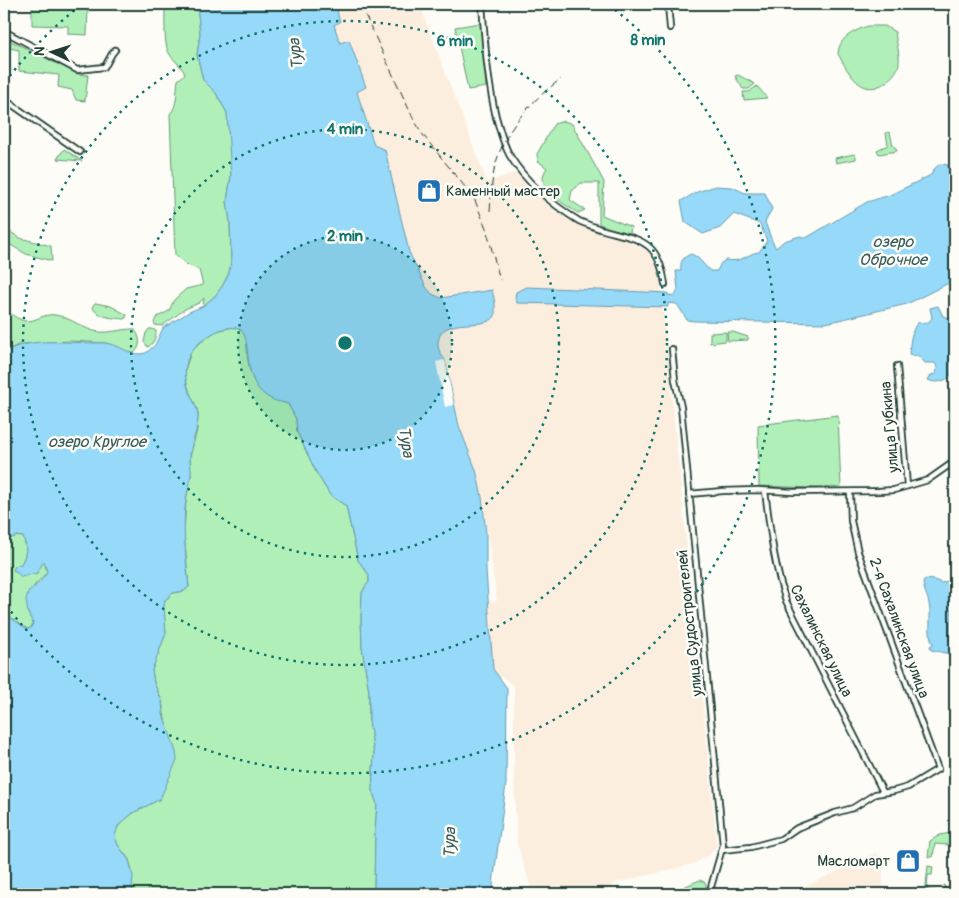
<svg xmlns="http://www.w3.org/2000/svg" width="959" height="898" viewBox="0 0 959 898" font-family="Pangolin,sans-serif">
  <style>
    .built { fill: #fceedf }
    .green { fill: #b0f0b8; stroke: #689676 }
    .water { fill: #97d9f9; stroke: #679baa }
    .pier { fill: #fdfcf7 }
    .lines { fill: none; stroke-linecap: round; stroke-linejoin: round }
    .minor-casing { stroke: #1f3d34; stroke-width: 8 }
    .minor { stroke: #fdfcf7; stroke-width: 4.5 }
    .rail { stroke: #1f3d34; stroke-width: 1; stroke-dasharray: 8 4; stroke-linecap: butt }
    .ring { fill: none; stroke: #0f766e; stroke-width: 2.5; stroke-dasharray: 2.5 5 }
    .labels { text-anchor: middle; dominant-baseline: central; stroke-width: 5; stroke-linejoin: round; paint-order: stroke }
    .poi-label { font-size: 15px; fill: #1f3d34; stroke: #fdfcf7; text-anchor: start }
    .street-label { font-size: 15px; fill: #1f3d34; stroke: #fdfcf7 }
    .water-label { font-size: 16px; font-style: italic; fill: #375c5b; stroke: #fdfcf7 }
    .centre { fill: #0f766e; stroke: #fdfcf7; stroke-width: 2.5 }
    .ring-label { font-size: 15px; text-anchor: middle; font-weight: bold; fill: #0f766e; stroke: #fdfcf7; stroke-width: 5; stroke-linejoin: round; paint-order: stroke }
  </style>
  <rect width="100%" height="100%" fill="#fdfcf7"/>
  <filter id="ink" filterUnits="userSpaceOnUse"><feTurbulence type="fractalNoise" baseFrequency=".02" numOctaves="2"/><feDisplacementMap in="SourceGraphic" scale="10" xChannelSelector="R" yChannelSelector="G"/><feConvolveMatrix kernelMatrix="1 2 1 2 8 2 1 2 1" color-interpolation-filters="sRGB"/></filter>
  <g filter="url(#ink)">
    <g class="built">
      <path d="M126 4H165V6L126 7Z"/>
      <path d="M337 4H421L425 19 487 182 516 173 531 189 580 225 623 239 647 250 659 270 717 846 708 856 693 864 616 883 601 894H533L517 843 514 785V686L503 677H489L483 602 497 601 482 497 468 448 459 426 445 360 439 352 437 343 440 333 446 328 458 325 495 303 494 297 487 290 460 296 441 298 432 294 426 287 409 252 385 151 374 145 357 92 366 87 349 40 340 43 334 25 338 15Z"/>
      <path d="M875 853 882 857 884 894H790Z"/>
    </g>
    <g class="green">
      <path d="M32 4 88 6 87 35 68 34V26L32 25Z"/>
      <path d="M165 4H197L200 34 197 55 203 80 216 93 227 113 230 145 231 176 227 201 230 222 231 262 229 273 223 285 215 296 203 306 204 298 199 303 185 309 162 326 155 325 154 322 157 317 169 311 174 300 186 289 203 285 199 270 186 264 175 255 170 114C178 106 176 91 178 80L185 74C181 64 169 58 167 48 164 39 165 15 165 4Z"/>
      <path d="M481 23 486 87 468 90 455 27Z"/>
      <path d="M868 26H885L895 32C896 42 900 54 899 63 898 71 892 77 886 82 862 100 848 72 838 54 839 37 854 31 868 26Z"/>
      <path d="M4 33 9 35 11 41 78 74 88 75 85 101 76 100 72 90 58 87 59 75 19 71V50L4 47Z"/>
      <path d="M738 75 755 84 749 89H743L735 76Z"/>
      <path d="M757 86 767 98 744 100 743 92H749Z"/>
      <path d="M564 121 572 124 604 182 602 215 631 227 630 233H625L599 224V183H581L572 191 570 200 585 210 578 213C564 204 532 187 547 168L538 161 537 154 554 124Z"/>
      <path d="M890 132 893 146 896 148 897 151 879 154 877 150 888 145 886 133Z"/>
      <path d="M64 149 82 161 57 159Z"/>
      <path d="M854 154 856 156V159L836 163 835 158Z"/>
      <path d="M4 228 20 238 51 246 52 261 26 254 4 241Z"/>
      <path d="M95 303 111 306 127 315 125 319C114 318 98 318 92 307Z"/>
      <path d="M4 312C12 313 16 319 25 321 36 322 43 313 55 315 71 317 83 330 99 332 110 333 122 329 134 329 141 336 142 349 132 354L120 348 105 343 70 341 20 344 4 352Z"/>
      <path d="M233 327C238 329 243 330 245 335 248 340 247 349 247 354 251 384 259 395 288 404L296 419 297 432 316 472 330 495 346 506 358 560 369 575V582L365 587 362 593 361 618 362 647 369 692V721L374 754 372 790 377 804 375 831 374 894H134C129 884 134 871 129 860 125 852 116 846 115 837 114 819 147 806 160 799L167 780 166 726 162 701 154 683 152 670 166 633 163 607 165 600 173 593 184 591 189 587 184 533 186 500 191 476 190 457 197 430 198 415 197 409 190 393 185 377V370L192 349 216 331Z"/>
      <path d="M149 329H153L156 331C156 337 154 343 148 347L144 342 146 333Z"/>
      <path d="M726 332V341L710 343V333Z"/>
      <path d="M727 332H733L748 337V340L728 341Z"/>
      <path d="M838 415 841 489 759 486 758 425Z"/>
      <path d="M17 536 23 537C27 547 27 554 21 564L27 574 37 573 44 560 47 572 34 586 28 613 33 623 31 628 27 629 4 613V541Z"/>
      <path d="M955 832V842L950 845 935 844 933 857H928L930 841 940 835Z"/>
      <path d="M928 866 933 867 932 875H928L927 890 944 892V885L950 894H925Z"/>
      <path d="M700 880 706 883V888L704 894H667Z"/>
    </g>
    <g class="water">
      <path d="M197 4H337L338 15 340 22 334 25 340 43 349 40 366 87 357 92 374 145 385 150 409 252 426 287 432 294 441 298 492 290 495 303V316C495 317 490 321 489 321 475 327 444 319 439 338 436 347 440 353 445 360L459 426 476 470 482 497 486 533V570L493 669 507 688 506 784 493 884 496 894H374L375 831 377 804 372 790 374 754 369 721V692L362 647 361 618 362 593 365 587 369 582V575L358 560 346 506 330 495 316 472 297 432 296 419 288 404C283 402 278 402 273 400 237 384 255 336 239 329 224 322 195 342 189 356 183 369 185 383 191 396 194 402 197 407 198 414 199 430 190 443 190 458 190 465 192 471 191 477 190 485 187 492 186 500 182 528 186 559 189 587L184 591 173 593 165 600 164 607 166 633 152 670 154 683 162 701 163 714 176 752 177 760 160 799 133 813 118 826 115 836 118 845 129 860 133 876 132 889 134 894H4V613L27 629 31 628 33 623 28 613 26 600 28 592 40 582 47 572 44 561 37 573 21 577 17 572 13 570 15 566 21 564C27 554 27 547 23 537L17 536 4 541V352C30 338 59 342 87 343 95 343 103 342 110 344 124 347 131 357 146 353L155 345 163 328 189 312 203 306 215 296 223 285 229 273 231 262 230 222 227 201 231 176 227 113 216 93 203 80 197 55 200 34Z"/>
      <path d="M940 164 948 165 949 173 955 176V277L949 283 907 304 826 323 694 321 687 320 677 304 668 303V307L517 303 515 298 516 292 527 287 668 293V295L675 296 678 289 676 271H681C680 261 682 258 691 254L697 257 710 271H717L721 263 726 260C744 263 745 254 759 252L767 241 760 224 734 214 720 228 703 234 685 222 681 201 697 192 716 186 732 187 745 193H765L772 209 765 222 772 241 776 248 784 241 800 236 806 238 867 202 890 195 931 175 934 169Z"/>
      <path d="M938 306 943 316 953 319C955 327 955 364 952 372 948 382 936 384 928 380L931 375 936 374 937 367 935 363H925L919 356H914L909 354C910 344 911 331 917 323L929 322 932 318 930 308Z"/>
      <path d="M926 579 934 580 942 583 947 581 951 583 952 612 950 641 952 651 950 654 931 650 930 646 933 644C927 633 932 617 929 604 928 596 923 590 923 581Z"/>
    </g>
    <path class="pier" d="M445 360 454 405 445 407 436 362Z"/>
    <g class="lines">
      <defs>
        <g id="minor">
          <path d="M482 4C485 43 487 78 496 117 500 130 503 144 510 156 526 182 553 205 579 221 585 224 593 226 600 229 639 240 658 238 665 284"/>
          <path d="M668 4 670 28"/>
          <path d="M4 31 77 70 104 67C109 62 109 56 115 50"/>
          <path d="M4 99 80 152"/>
          <path d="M672 349 675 380 681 407 723 845 709 894"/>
          <path d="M897 366 907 486"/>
          <path d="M765 491C770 528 774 566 786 601L883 792"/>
          <path d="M689 494 723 491 758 490 793 492 879 491 894 490 928 480 955 461"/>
          <path d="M722 850 751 847 781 839 797 828 835 813 853 808 875 794 894 791 908 787 938 769 858 552 851 521 850 492"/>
        </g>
      </defs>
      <use href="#minor" class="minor-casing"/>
      <use href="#minor" class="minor"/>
      <g class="rail">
        <path d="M360 4 413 118 423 135 474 198 486 228 500 280"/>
        <path d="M490 211C491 200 491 188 493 176 500 134 528 103 561 79"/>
      </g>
    </g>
  </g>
  <circle cx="345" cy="343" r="107" fill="#0f766e" fill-opacity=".12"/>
  <g class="ring">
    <circle cx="345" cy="343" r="107"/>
    <circle cx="345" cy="343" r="214"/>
    <circle cx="345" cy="343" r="322"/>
    <path d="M5 82A429 429 0 0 1 81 5M609 5A429 429 0 1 1 5 604"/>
  </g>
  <defs>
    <symbol id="shop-square" viewBox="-11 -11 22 22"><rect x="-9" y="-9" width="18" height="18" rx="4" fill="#1f6fb2" stroke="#fdfcf7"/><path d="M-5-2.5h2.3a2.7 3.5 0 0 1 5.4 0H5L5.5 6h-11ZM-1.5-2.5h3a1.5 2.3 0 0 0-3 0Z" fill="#fff"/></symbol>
  </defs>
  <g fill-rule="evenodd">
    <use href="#shop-square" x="415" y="177" width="28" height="28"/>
    <use href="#shop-square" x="894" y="847" width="28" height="28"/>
  </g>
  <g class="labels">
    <g class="poi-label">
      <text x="446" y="191">Каменный мастер</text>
      <text x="890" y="861" text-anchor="end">Масломарт</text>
    </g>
    <g class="street-label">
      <text transform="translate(890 427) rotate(-95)">улица Губкина</text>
      <text transform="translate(690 623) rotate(-96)">улица Судостроителей</text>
      <text transform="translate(899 628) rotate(70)">2-я Сахалинская улица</text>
      <text transform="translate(821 641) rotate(64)">Сахалинская улица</text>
    </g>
    <g class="water-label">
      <text transform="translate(296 54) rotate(-97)">Тура</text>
      <text x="893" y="242">озеро<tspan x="893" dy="18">Оброчное</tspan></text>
      <text x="97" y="442">озеро Круглое</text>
      <text transform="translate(406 442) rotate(81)">Тура</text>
      <text transform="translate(450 843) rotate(-88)">Тура</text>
    </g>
  </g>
  <circle cx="345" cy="343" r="8" class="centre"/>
  <g class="ring-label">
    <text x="648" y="45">8 min</text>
    <text x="455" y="46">6 min</text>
    <text x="345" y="134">4 min</text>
    <text x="345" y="241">2 min</text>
  </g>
  <rect width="959" height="898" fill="none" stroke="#fdfcf7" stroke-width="20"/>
  <rect x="10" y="10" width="939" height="878" fill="none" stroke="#1f3d34" stroke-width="2" filter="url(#ink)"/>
  <g transform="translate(52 52) rotate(274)" stroke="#fdfcf7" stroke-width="4" paint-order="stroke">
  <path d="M0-4L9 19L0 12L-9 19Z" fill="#1f3d34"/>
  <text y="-8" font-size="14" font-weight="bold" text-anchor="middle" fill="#1f3d34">N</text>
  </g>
</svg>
